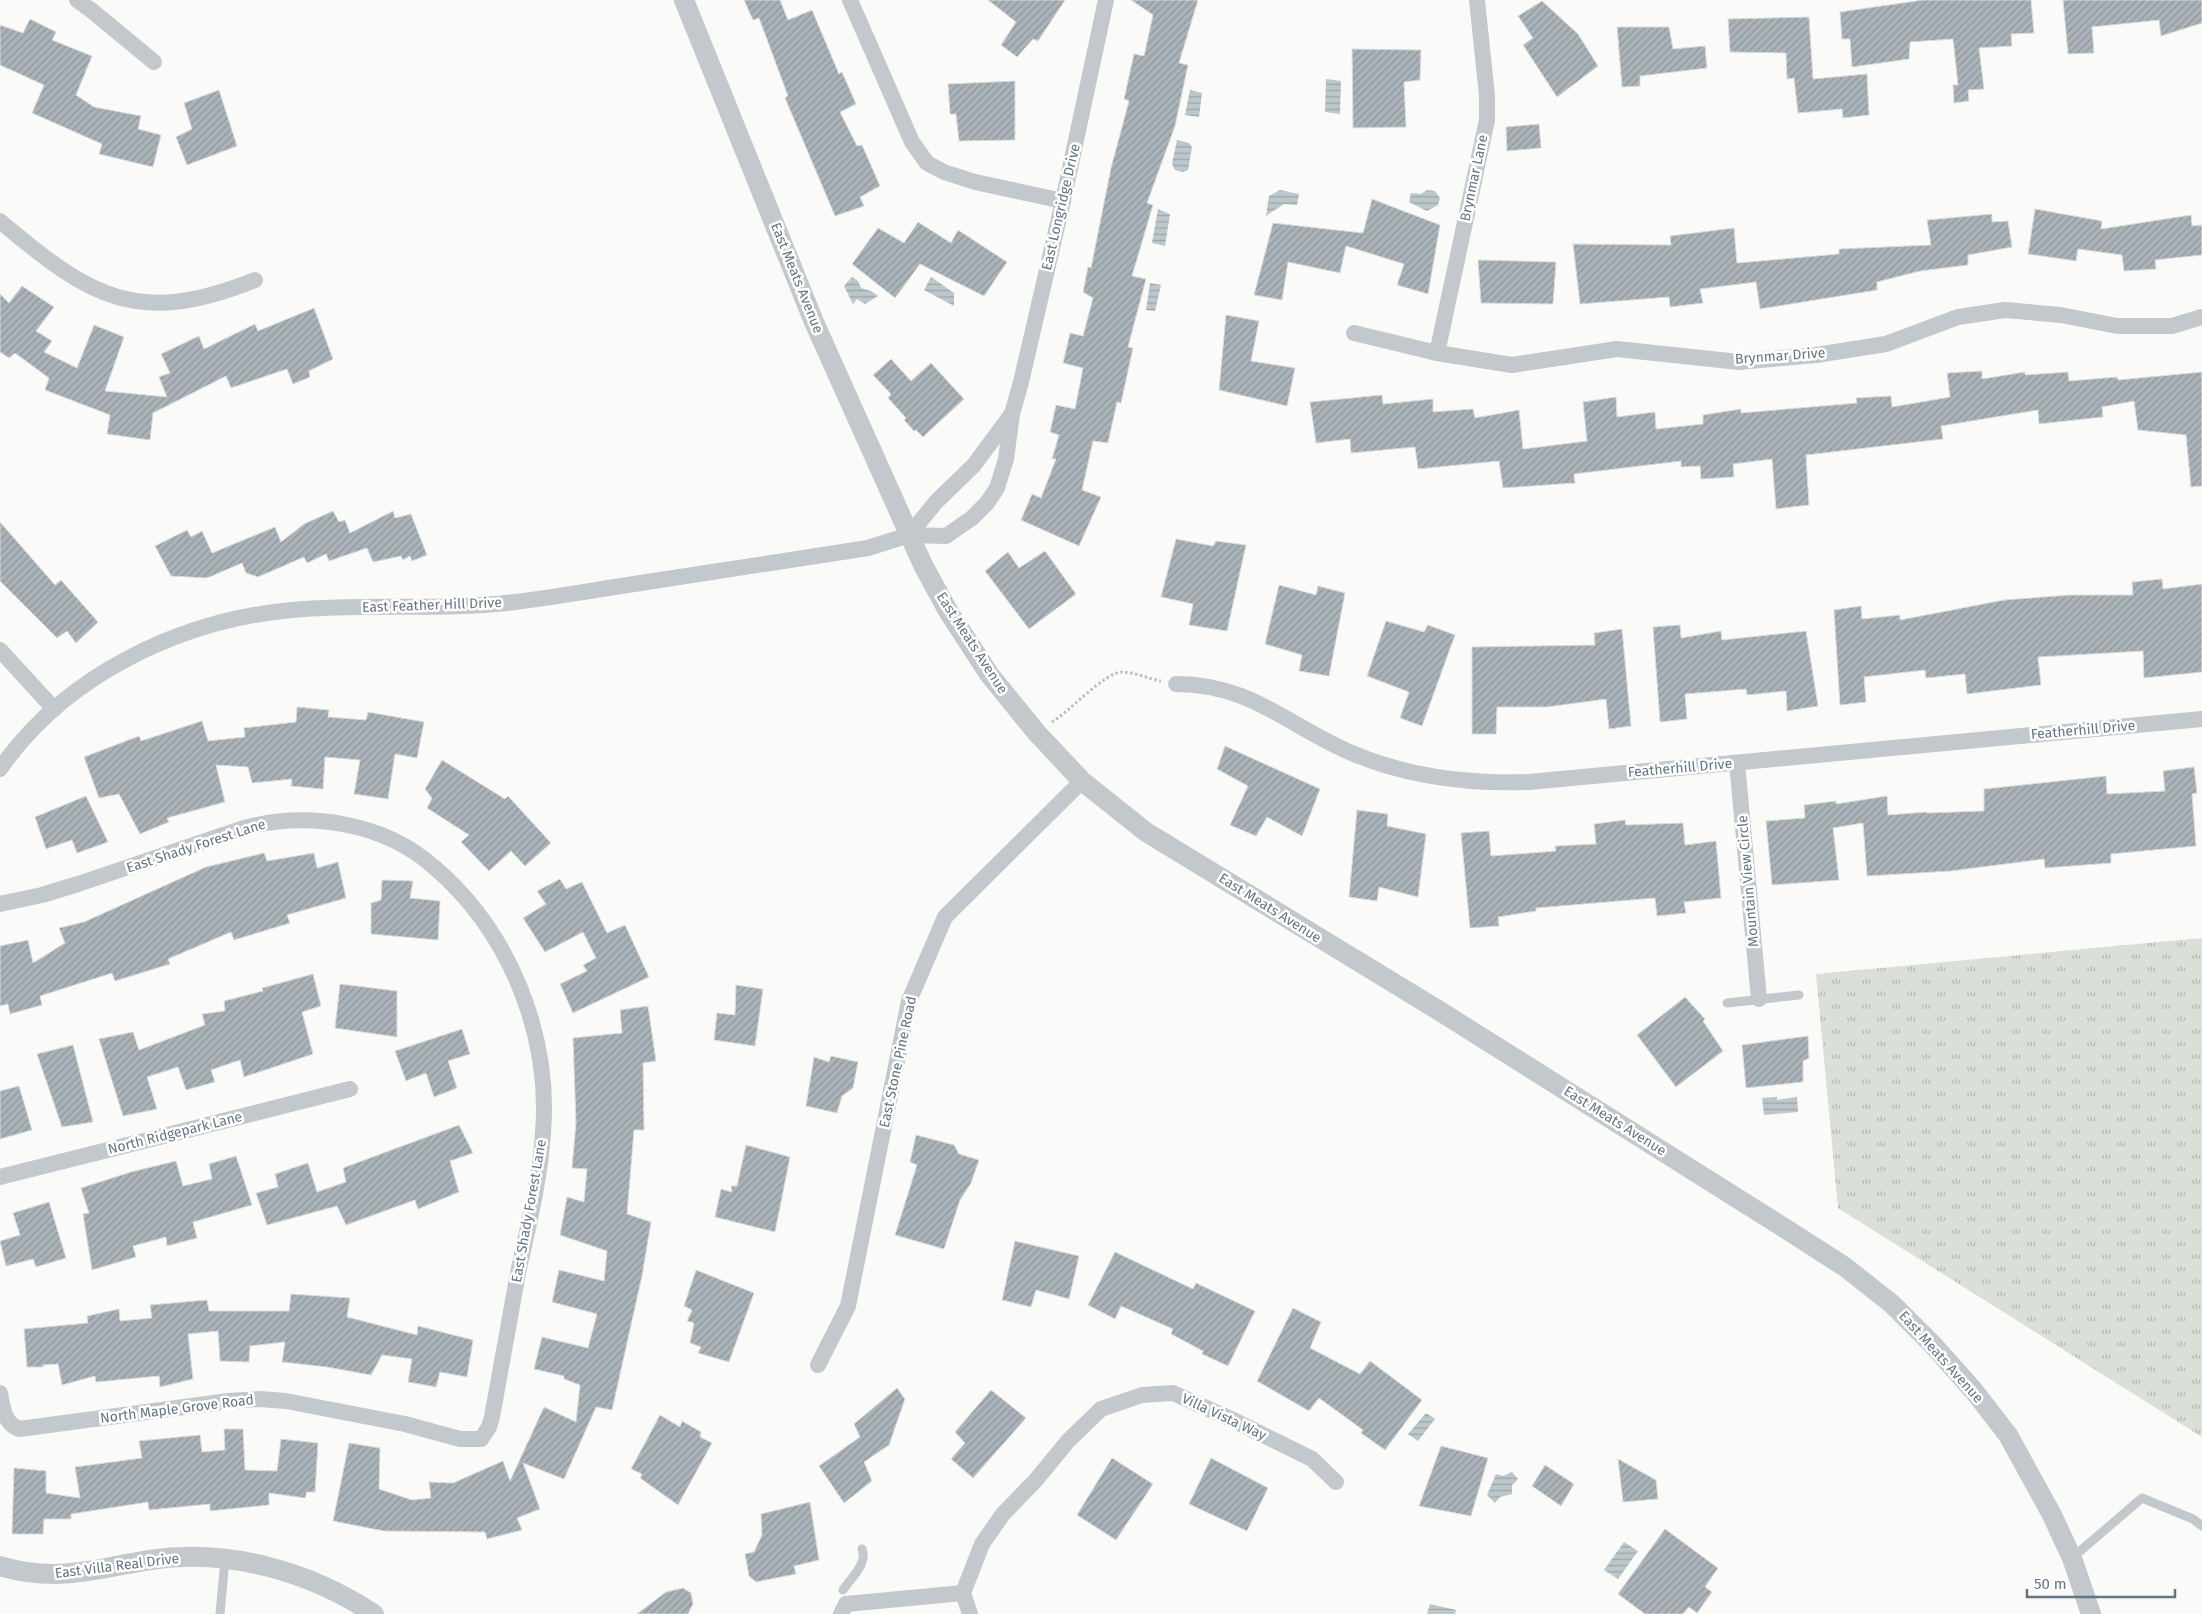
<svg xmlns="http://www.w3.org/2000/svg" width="2202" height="1614" viewBox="0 0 2202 1614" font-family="'Fira Sans',sans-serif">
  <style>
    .grass { fill: url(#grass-tufts) }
    .water { fill: url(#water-rules) }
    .building { fill: url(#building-hatch); stroke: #dcdcda }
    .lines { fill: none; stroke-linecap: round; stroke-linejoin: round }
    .path { stroke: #bbbfc2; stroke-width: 3; stroke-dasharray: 2.5 2.5; stroke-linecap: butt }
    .service { stroke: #c3c8cc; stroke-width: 9 }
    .minor { stroke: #c3c8cc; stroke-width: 16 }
    .tertiary { stroke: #c3c8cc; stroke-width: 20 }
    .labels { text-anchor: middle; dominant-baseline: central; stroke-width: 5; stroke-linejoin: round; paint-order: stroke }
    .street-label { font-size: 14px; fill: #657683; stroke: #fff }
  </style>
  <defs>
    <pattern id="grass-tufts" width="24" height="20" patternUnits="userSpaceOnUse" patternTransform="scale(1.25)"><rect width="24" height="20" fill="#dadfd7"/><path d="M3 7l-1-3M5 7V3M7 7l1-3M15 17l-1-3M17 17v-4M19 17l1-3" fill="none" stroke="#b4b9b4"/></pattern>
    <pattern id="water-rules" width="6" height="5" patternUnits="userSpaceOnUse" patternTransform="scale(1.25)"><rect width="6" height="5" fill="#bbc7cb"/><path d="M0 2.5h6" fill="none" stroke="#9ca6aa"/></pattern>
    <pattern id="building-hatch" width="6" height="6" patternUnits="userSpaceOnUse" patternTransform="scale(1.25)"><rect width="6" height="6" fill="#aab3b9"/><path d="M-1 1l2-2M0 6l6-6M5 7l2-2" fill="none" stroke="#8e969c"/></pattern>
  </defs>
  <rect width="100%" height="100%" fill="#fafaf8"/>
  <path class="grass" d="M2202 938V1437L1838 1208 1816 974Z"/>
  <g class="water">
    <path d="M1326 79 1341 81 1340 114 1325 112Z"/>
    <path d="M1190 90 1202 93 1199 117 1185 115Z"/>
    <path d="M1177 140 1189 143 1192 147 1188 170 1183 172 1175 170 1172 164Z"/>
    <path d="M1280 190 1299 194 1297 205 1284 204 1266 216 1269 196Z"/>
    <path d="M1427 190 1435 191 1440 198 1438 205 1427 211 1409 202 1411 193 1421 194Z"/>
    <path d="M1158 209 1170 214 1165 246 1152 243Z"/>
    <path d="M852 277 858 281 861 288 871 291 878 296 865 304 857 299 853 304 844 286Z"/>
    <path d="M931 277 954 293V306L924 290Z"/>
    <path d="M1150 283 1161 285 1155 311 1146 310Z"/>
    <path d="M1777 1097V1100L1797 1097 1798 1112 1764 1115 1762 1098Z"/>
    <path d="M1426 1413 1435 1419 1418 1441 1408 1434Z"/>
    <path d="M1512 1472 1518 1479 1512 1485V1494L1500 1497 1495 1503 1487 1495 1496 1474 1503 1476Z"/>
    <path d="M1624 1542 1638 1551 1618 1579 1604 1570Z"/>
    <path d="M1430 1604 1456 1610 1455 1614H1427Z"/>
  </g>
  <g class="building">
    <path d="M744 0H780L788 20 812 10 839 74 842 72 856 104 840 112 857 146 862 145 880 186 860 197 864 206 835 216 785 98 788 96 759 18 753 20Z"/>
    <path d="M988 0H1065L1038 41 1033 39 1017 57 1001 45 1016 22Z"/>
    <path d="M1131 0H1198L1179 63 1188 65 1175 126 1147 203 1153 205 1132 276 1146 279 1128 347 1133 348 1121 403 1117 402 1108 443 1093 441 1082 490 1101 497 1079 546 1021 520 1032 494 1041 498 1056 459H1052L1059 435 1050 432 1056 405 1075 409 1083 368 1063 363 1070 333 1083 336 1093 298 1083 292 1088 267 1091 268 1111 168 1129 101 1124 99 1134 54 1144 56 1153 15Z"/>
    <path d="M1923 0H2031L2034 33 2011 34 2012 46 1979 48 1984 89 1968 90 1969 101 1954 103 1953 85H1958L1953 39 1910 42 1909 59 1852 67 1850 39H1842L1840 12Z"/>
    <path d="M2063 0H2202V23L2161 36 2159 20 2092 27 2094 53 2068 54Z"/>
    <path d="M1542 1 1578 34 1598 66 1557 97 1523 45 1533 38 1518 16Z"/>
    <path d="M1809 17 1813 79 1867 74 1869 115 1843 118 1842 109 1798 113 1794 78 1787 79 1786 53 1730 52 1728 19Z"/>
    <path d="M30 19 56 32 52 40 92 56 76 95 94 107 141 116 138 129 161 135 153 167 99 154 102 144 32 113 44 85 0 65V25L23 33Z"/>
    <path d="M1617 27H1669L1673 49 1705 46 1707 68 1640 76V86L1622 87Z"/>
    <path d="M1352 49 1421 50 1420 80 1404 82 1406 127 1353 128Z"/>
    <path d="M1015 81V140L959 141 956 114H950L948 84Z"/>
    <path d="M219 90 237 146 187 165 176 137 192 129 184 103Z"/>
    <path d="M1539 124 1541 148 1507 151 1506 127Z"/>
    <path d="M1372 199 1440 225 1428 294 1397 285 1404 264 1346 246 1340 273 1288 262 1282 300 1254 295 1273 223 1363 233Z"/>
    <path d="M2035 209 2102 221 2101 229 2191 215 2192 226 2202 225V255L2155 260 2156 269 2124 271 2122 255 2078 249 2076 261 2028 254Z"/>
    <path d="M1992 214V222L2008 221 2012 247 1968 255V265L1920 271 1877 282V290L1760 309 1756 282 1700 289 1703 303 1670 307 1669 297 1580 304 1573 244 1671 245 1670 236 1734 228 1737 263 1839 254V249L1931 245 1927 220Z"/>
    <path d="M918 222 951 243 958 230 1007 262 984 296 920 264 895 298 852 264 878 228 904 243Z"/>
    <path d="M1478 260 1556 262 1553 304 1481 303Z"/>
    <path d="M22 286 54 307 36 331 52 341 44 352 77 368 94 325 124 337 105 391 167 397 159 377 170 373 161 354 199 336 204 349 255 324 258 331 314 308 333 359 309 371 310 377 293 384 287 369 231 388 226 376 153 413 150 440 107 434 110 415 45 390 49 378 15 353 9 358 0 352V294L9 303Z"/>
    <path d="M1226 315 1259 321 1251 361 1295 368 1287 406 1219 390Z"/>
    <path d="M891 359 911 381 931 363 964 399 923 437 916 430 914 431 904 420 906 418 888 398 891 394 873 375Z"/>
    <path d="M1982 371V379L2025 372V375L2068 372 2069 381 2117 377 2118 380 2202 372V486L2191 487 2186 435 2138 430 2134 401 2102 407 2103 417 2039 424 2038 410 1941 426 1943 439 1806 455 1809 505 1776 509 1772 459 1733 464 1734 477 1701 479 1700 466 1681 467V461L1574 474 1575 483 1503 488 1499 461 1418 469 1415 447 1351 453 1350 439 1316 443 1310 402 1382 395 1383 404 1433 399V412L1473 409 1475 418 1519 410 1523 449 1587 441 1583 402 1616 397 1617 417 1655 412 1656 429 1703 424V415L1741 409V413L1857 403 1856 398 1891 396 1892 407 1950 397 1947 373Z"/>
    <path d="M333 511 339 522 345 520 350 533 393 511 395 518 411 514 427 555 412 561 410 556 403 560 401 556 373 562 367 548 329 561 326 554 307 563 304 557 258 577 246 573 242 563 207 578 171 576 155 546 187 530 191 537 202 531 212 553 275 527 281 542 304 524Z"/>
    <path d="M0 522 55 585 61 580 98 622 76 643 67 631 57 638 0 581Z"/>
    <path d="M1176 539 1213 546 1216 541 1246 545 1227 631 1189 625 1193 604 1161 597Z"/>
    <path d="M1045 551 1076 594 1029 629 985 571 1008 552 1019 568Z"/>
    <path d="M2162 579 2163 589 2202 584V672L2144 678 2143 651 2038 657 2041 685 1967 694 1965 674 1926 678 1925 670 1864 677 1866 702 1840 705 1834 610 1861 606 1862 619 1900 615V620L2004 600 2070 595H2133L2132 582Z"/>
    <path d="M1279 585 1316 595 1318 586 1345 593 1329 676 1299 671 1302 655 1265 644Z"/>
    <path d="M1386 621 1424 632 1428 625 1455 635 1422 726 1400 718 1409 692 1367 676Z"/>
    <path d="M1680 625 1681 638 1721 631 1722 640 1806 631 1818 706 1787 711 1786 691 1747 695 1746 689 1685 694 1687 719 1660 722 1653 627Z"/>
    <path d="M1622 629 1631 726 1609 729 1606 699 1547 707H1497L1496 734H1472V647L1595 645 1594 633Z"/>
    <path d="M297 707 329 710 328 717 366 720 368 712 424 722 417 758 395 754 388 799 354 794 360 760 325 757 323 789 291 786 292 779 252 783 248 767 216 765 225 802 167 818 169 822 140 834 119 794 99 798 84 757 139 736 141 741 202 721 208 741 245 737 244 728 296 722Z"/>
    <path d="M1225 746 1320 789 1302 836 1267 817 1256 836 1230 825 1248 786 1217 769Z"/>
    <path d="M442 760 505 799 508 796 551 843 525 866 511 851 489 871 461 842 469 835 427 808 432 798 425 789Z"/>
    <path d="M2194 767 2197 793 2192 794 2196 846 2111 854V863L2045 868 2044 859 1951 871 1867 876 1863 823 1833 828 1839 880 1772 885 1766 821 1805 818 1804 805 1836 801V804L1887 796 1888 815 1927 812V813L1984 811V789L2106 776 2107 794 2165 791 2163 771Z"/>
    <path d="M86 796 108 842 77 853 72 840 46 849 35 817Z"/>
    <path d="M1357 810 1388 814 1387 826 1426 834 1418 897 1379 887 1377 901 1349 897Z"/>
    <path d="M1625 820 1626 825 1683 823 1685 845 1716 841 1721 898 1684 902 1686 913 1657 916 1655 898 1536 908V911L1498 917 1499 926 1470 928 1461 833 1489 831 1491 856 1556 851 1555 846 1596 844 1594 824Z"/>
    <path d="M264 853 267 861 314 853 317 868 338 862 346 898 287 915 290 923 234 940 231 932 168 959 170 964 115 981 112 973 40 996 42 1005 10 1014 8 1004 0 1006V946L28 940 33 963 65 943 59 928 84 922 206 867Z"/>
    <path d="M560 879 566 889 582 882 607 933 625 925 649 977 573 1013 560 984 587 971 583 965 596 958 583 932 545 952 523 918 546 904 537 891Z"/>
    <path d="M382 880 413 881 410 898 440 901 438 940 371 934V903L381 900Z"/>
    <path d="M313 974 321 1006 302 1012 313 1054 244 1077 240 1060 211 1070 215 1082 186 1090 178 1067 147 1077 157 1109 123 1116 99 1039 133 1032 139 1050 205 1025 202 1014 225 1011 224 1001 263 991 262 988Z"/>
    <path d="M340 984 397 991V1037L335 1028Z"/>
    <path d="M736 985 763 989 755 1046 714 1040 717 1013 735 1015Z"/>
    <path d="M1685 997 1705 1019 1703 1021 1723 1051 1676 1087 1637 1035Z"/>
    <path d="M648 1006 656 1061 643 1063 644 1130H634L627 1214 651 1222 642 1276 612 1410 596 1407 564 1479 523 1463 540 1509 517 1518 522 1530 487 1539 485 1532 384 1531 333 1521 349 1443 380 1448 379 1489 412 1500 431 1498 429 1482 453 1483 503 1461 510 1481 544 1407 576 1422 580 1385 564 1379V1376L534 1369 542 1337 588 1348 597 1314 552 1302 559 1270 604 1281 607 1251 560 1235 567 1197 584 1202 587 1169 572 1168 576 1123 573 1038 622 1033 620 1010Z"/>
    <path d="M462 1029 470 1054 448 1061 457 1088 434 1097 426 1073 406 1081 395 1051Z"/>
    <path d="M1808 1036 1809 1058 1803 1061V1082L1746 1088 1742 1045Z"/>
    <path d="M73 1045 93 1122 62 1127 37 1054Z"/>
    <path d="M831 1056 858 1062 853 1088 842 1096 837 1113 806 1106 814 1057 829 1062Z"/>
    <path d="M19 1086 32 1130 0 1139V1091Z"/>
    <path d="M459 1125 473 1153 450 1161 459 1192 418 1209 415 1200 346 1225 337 1206 267 1225 256 1193 278 1187 275 1174 308 1163 317 1192 346 1182 343 1168Z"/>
    <path d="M916 1135 954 1145 959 1154 979 1160 971 1183 960 1200 944 1249 895 1235 917 1165 910 1162Z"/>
    <path d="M746 1145 790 1157 775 1232 715 1217 721 1189 732 1192 731 1186H737Z"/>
    <path d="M236 1156 252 1205 193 1222 197 1238 167 1246 166 1237 133 1246 136 1257 92 1270 83 1214 89 1213 81 1188 131 1172 176 1161 183 1186 212 1179 209 1164Z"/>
    <path d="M49 1202 66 1258 36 1267 33 1259 6 1266 0 1241 20 1235 13 1213Z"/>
    <path d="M1015 1241 1079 1256 1069 1299 1036 1290 1031 1307 1002 1300Z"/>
    <path d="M1115 1252 1193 1289 1196 1283 1255 1311 1228 1366 1202 1354 1203 1351 1171 1334 1173 1329 1121 1306 1115 1319 1088 1305Z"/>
    <path d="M696 1270 754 1293 729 1362 698 1353 701 1347 690 1343 694 1323 687 1321 692 1310 684 1306Z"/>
    <path d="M291 1294 350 1298 347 1317 417 1335 418 1326 473 1340 467 1377 440 1372 436 1387 408 1382 412 1359 382 1355 371 1375 327 1367 282 1362 285 1342 250 1346 249 1362 220 1361 218 1331 188 1334 193 1379 160 1387 159 1376 96 1382 95 1376 62 1385 58 1364 43 1365V1367H27L24 1329 88 1323 87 1316 119 1309 120 1321 152 1318 150 1305 207 1300 209 1311H289Z"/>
    <path d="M1293 1308 1321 1322 1310 1348 1360 1374 1370 1361 1422 1400 1385 1450 1361 1433 1363 1430 1319 1398 1309 1411 1257 1381Z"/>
    <path d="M897 1388 905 1399 889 1445 864 1462 872 1481 844 1503 819 1466 860 1437 854 1424Z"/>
    <path d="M991 1390 1026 1418 973 1478 951 1459 965 1443 955 1432Z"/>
    <path d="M660 1415 680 1427 682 1421 701 1432 700 1437 712 1443 678 1505 640 1478 642 1474 631 1469Z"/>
    <path d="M224 1429H243L245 1470 277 1471 281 1439 318 1443 315 1492H307L305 1498 269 1493V1505L210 1511V1504L149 1510 148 1502 71 1514V1519H44L43 1534H12L14 1468 46 1471V1493L80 1498 75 1467 142 1458 139 1441 200 1435 202 1452 225 1450Z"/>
    <path d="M1441 1446 1488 1458 1471 1516 1419 1506Z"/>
    <path d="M1112 1458 1153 1484 1116 1540 1077 1515Z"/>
    <path d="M1211 1458 1268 1488 1247 1531 1189 1504Z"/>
    <path d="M1618 1459 1656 1480 1658 1499 1623 1502Z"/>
    <path d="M1545 1465 1574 1484 1561 1506 1532 1486Z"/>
    <path d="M810 1502 819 1560 794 1566 796 1574 756 1582 749 1576 745 1554 754 1552 762 1535 761 1514Z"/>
    <path d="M1665 1529 1718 1568 1705 1587 1712 1592 1697 1613 1689 1607 1683 1614H1645L1618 1594Z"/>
    <path d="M683 1588 691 1593 693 1604 688 1614H637L666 1592Z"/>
  </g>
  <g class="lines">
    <path class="path" d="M1052 722C1069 712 1105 672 1122 672 1134 672 1149 679 1161 681"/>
    <g class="service">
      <path d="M1727 1003 1799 995"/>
      <path d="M2072 1558 2142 1498 2193 1519 2202 1526"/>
      <path d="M843 1590C851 1578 868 1563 862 1549"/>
      <path d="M220 1614 225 1559"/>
    </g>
    <g class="minor">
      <path d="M77 0 91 10 154 62"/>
      <path d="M850 0 912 142 927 163 944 172 975 182 1063 201"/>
      <path d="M0 221C91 298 138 327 255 280"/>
      <path d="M1354 333 1437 353 1512 365 1617 349 1739 362 1816 355 1886 344 1958 317 2005 310 2061 315 2117 326H2172L2202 317"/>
      <path d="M1437 353 1487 120V96L1477 0"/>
      <path d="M909 535 936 502 974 465 1011 415"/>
      <path d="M0 650 54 709"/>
      <path d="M1176 684C1252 684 1289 727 1354 754 1409 777 1470 784 1529 782L2202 719"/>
      <path d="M1737 763 1759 999"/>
      <path d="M0 769C65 675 181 620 292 610 366 603 441 611 515 602 555 597 594 590 634 584 712 572 790 560 868 548L909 535 946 536 972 518 987 503 997 488 1006 459 1012 414 1021 382 1063 201 1106 0"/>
      <path d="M0 904 42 895 78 884 244 828C308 811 383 822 434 867 509 931 551 1034 543 1133 540 1180 528 1227 518 1273 509 1321 501 1369 492 1417L489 1427 481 1439H460L405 1424 286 1401 259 1399 229 1401 19 1429C4 1423 3 1408 0 1393"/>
      <path d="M0 1177 350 1089"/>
      <path d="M818 1365 848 1306 909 1001 945 917 1082 781"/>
      <path d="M841 1614 846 1604 963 1593"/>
      <path d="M970 1614 963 1593 982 1544 1003 1514 1035 1481 1068 1441 1101 1409 1142 1395 1173 1393 1231 1419 1312 1459 1336 1482"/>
    </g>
    <g class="tertiary">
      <path d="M684 0 814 322 923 565 948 611 989 674 1036 732 1082 781 1146 832 1438 1010 1786 1229 1845 1267 1892 1304 1933 1345 1974 1391 2008 1435 2052 1515 2072 1558 2091 1614"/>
      <path d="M0 1566C58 1583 93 1569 150 1560 227 1548 309 1571 374 1614"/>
    </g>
  </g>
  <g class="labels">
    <g class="street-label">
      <text transform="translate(1474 178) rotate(-78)">Brynmar Lane</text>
      <text transform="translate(1061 207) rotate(-77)">East Longridge Drive</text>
      <text transform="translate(797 278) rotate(68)">East Meats Avenue</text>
      <text transform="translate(1780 356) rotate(-4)">Brynmar Drive</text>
      <text transform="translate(432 605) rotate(-2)">East Feather Hill Drive</text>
      <text transform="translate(972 643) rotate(57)">East Meats Avenue</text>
      <text transform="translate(2083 730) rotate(-5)">Featherhill Drive</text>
      <text transform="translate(1680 768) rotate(-5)">Featherhill Drive</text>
      <text transform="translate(196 846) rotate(-18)">East Shady Forest Lane</text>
      <text transform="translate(1748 881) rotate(-95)">Mountain View Circle</text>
      <text transform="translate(1270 908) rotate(32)">East Meats Avenue</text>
      <text transform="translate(898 1062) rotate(-78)">East Stone Pine Road</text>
      <text transform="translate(1615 1121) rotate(32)">East Meats Avenue</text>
      <text transform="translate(175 1133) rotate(-14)">North Ridgepark Lane</text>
      <text transform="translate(529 1211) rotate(-80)">East Shady Forest Lane</text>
      <text transform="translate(1941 1357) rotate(48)">East Meats Avenue</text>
      <text transform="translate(177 1409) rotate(-7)">North Maple Grove Road</text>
      <text transform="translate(1224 1417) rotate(25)">Villa Vista Way</text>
      <text transform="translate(117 1566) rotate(-7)">East Villa Real Drive</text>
    </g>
  </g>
  <path d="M2027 1589v8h148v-8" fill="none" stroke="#657683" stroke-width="2.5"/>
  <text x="2034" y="1589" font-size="15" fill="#657683" stroke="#ffffff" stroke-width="4" paint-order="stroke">50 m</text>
</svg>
